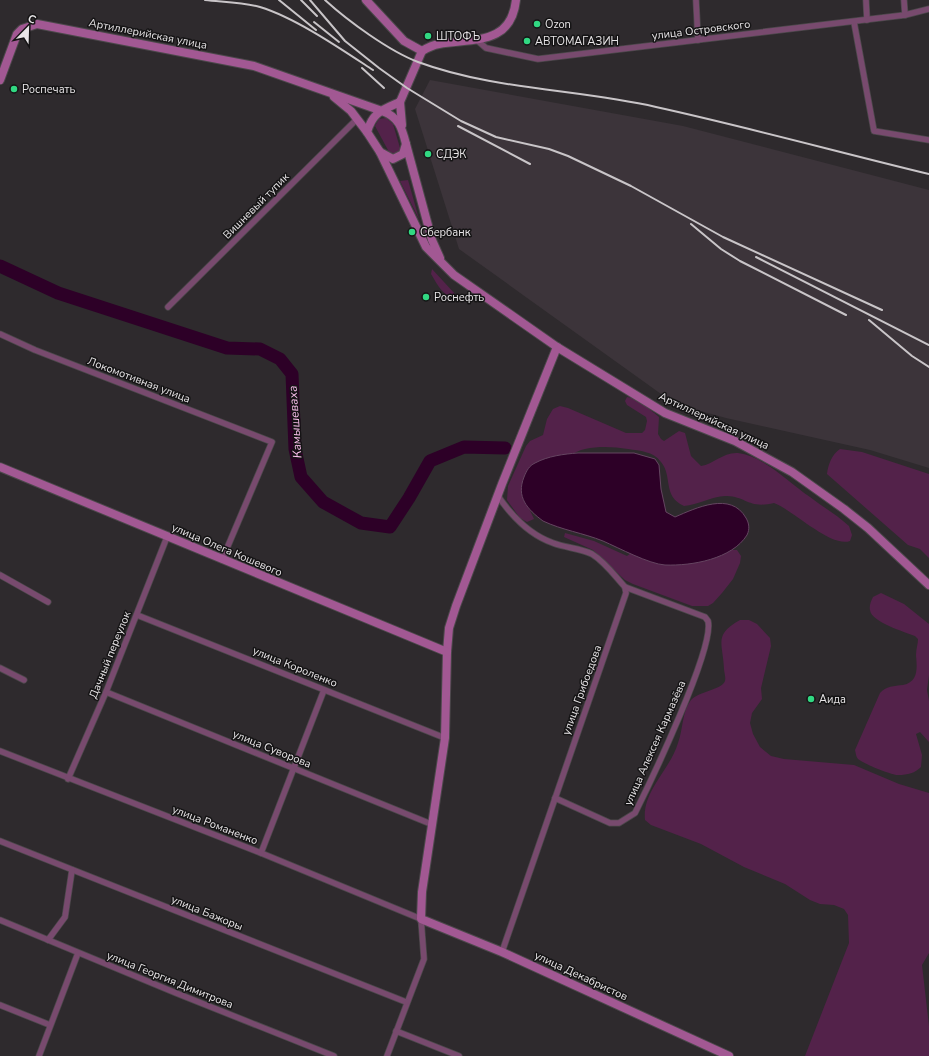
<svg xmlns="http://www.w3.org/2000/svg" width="929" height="1056" viewBox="0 0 929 1056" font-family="'Nunito Sans',sans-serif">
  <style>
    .built { fill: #3c343a }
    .green { fill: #53224a }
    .water { fill: #2d0027; stroke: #654561 }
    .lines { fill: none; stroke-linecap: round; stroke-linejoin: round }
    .river { stroke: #2d0027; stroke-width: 13 }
    .street-casing { stroke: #4c484b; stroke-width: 7 }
    .secondary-casing { stroke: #4c484b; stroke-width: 10 }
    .street { stroke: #784a6e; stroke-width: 5.5 }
    .secondary { stroke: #a25893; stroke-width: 8 }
    .rail { stroke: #c9c5c8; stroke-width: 2 }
    .poi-dot { fill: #31d882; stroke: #151415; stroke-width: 1.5 }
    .labels { text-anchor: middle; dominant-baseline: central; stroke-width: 3; stroke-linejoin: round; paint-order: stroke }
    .poi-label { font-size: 11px; fill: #e8e5e7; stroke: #151415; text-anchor: start }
    .street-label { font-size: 11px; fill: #e8e5e7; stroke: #151415 }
    .water-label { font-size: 12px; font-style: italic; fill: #fcbfee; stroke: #151415 }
  </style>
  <rect width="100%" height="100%" fill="#2e2a2d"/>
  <path class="built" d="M430 80 683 126 929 190V468L870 450 726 418 675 404 459 249 415 109Z"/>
  <g class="green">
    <path d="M386 118 393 124 400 148 398 153 394 154 389 152 375 126 379 119Z"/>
    <path d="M408 180 419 219 400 181Z"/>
    <path d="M432 269 456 295 454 297C443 297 436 282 431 274Z"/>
    <path d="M627 397 637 399 659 417 658 434 661 439 664 441 679 431 685 433 691 456 701 466C714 464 723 452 738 453 764 456 789 483 810 497 823 507 837 515 849 526L852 535 850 541C831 548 793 510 774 503 749 509 747 497 727 496 714 495 698 505 684 506 662 496 673 476 661 462 653 451 640 451 628 449 614 447 600 446 585 449 564 453 539 483 524 498L534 519 527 522 520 518 507 500 508 486 526 446 530 441 543 435 547 419 553 409 560 406 568 408 626 433H642L645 430 647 421 646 417 627 405 625 401Z"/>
    <path d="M840 449 862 452 929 474V558L920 549 908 545 827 474C828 465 832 454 840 449Z"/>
    <path d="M565 533 594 541 627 556 638 548 737 550 741 556 740 563 733 579 722 593 713 603 708 606H692L633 584 625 580 593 550 564 537Z"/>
    <path d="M881 593 904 604 929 624V675L927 690 929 701V742L920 732 916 734 922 755 921 767C915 773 908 775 898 775 891 775 864 764 858 759 856 757 856 754 855 750L880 693C886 686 894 686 903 685 919 682 917 667 916 655 916 649 918 644 918 639L915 636C905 632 871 622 870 610 869 606 871 601 873 597Z"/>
    <path d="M740 620H749L757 624 770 638 771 646 761 688 762 699 752 713 750 723 753 734 760 747 771 756 784 759 854 765 899 784 929 793V953L922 965 929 1026V1056H805L849 943 848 915 844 909 834 905 820 904 810 900 785 884 744 867 701 844 651 825 645 820C642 791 670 770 678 743 683 730 682 711 691 700 699 691 722 690 725 681 726 677 724 672 724 669 723 643 713 635 740 620Z"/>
  </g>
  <path class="water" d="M578 453H634L655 459 659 465 661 489 666 512 675 517C696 508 731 491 746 518 749 523 750 529 747 535 732 559 692 566 665 565 649 564 619 548 603 541 583 533 562 530 543 521 527 509 516 497 524 477 527 470 529 466 535 463 548 456 564 454 578 453Z"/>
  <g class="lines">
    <path class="river" d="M0 266 58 293 227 348 260 349 280 359 292 374 295 449 301 477 323 502 361 523 390 527 409 498 430 461 464 447 505 448"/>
    <defs>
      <g id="street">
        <path d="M696 0 698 40"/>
        <path d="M866 0 867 20"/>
        <path d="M904 0 905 15"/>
        <path d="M854 22 874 131 929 140"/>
        <path d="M478 41 486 48 538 59 905 15 929 9"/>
        <path d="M168 307 357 119"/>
        <path d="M0 334 35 350 272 442 222 560"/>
        <path d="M498 496C511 515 530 535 553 543 566 548 580 548 592 554 605 562 615 576 625 587L626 593 502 952"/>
        <path d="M0 575 48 602"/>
        <path d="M137 615 445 738"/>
        <path d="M0 668 24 680"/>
        <path d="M106 692 431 824"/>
        <path d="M0 751 261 853 421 919 424 959 387 1056"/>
        <path d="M68 779 106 692 167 537"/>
        <path d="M555 798 610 823H619L635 813C650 783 715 647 708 621L705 617 625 587"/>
        <path d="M0 841 406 1002"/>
        <path d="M261 853 324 690"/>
        <path d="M0 920 176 993 334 1056"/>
        <path d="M48 940 65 917 72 870"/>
        <path d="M0 1005 50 1025"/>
        <path d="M396 1031 459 1056"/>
        <path d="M39 1056 78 953"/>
      </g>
      <g id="secondary">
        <path d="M366 0 404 41 422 51"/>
        <path d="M0 80 17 34 22 29 37 24 254 66 382 111C399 117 402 128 406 144L403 154 393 159 380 152 367 132C373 112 382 110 400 102"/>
        <path d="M334 97 351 111 367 132"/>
        <path d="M400 102 422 51C427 48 433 45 439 44 472 38 511 46 516 0"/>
        <path d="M400 102 402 125"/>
        <path d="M406 144 432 240 440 258"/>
        <path d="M380 152 426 247 454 275 557 347 665 413 735 441 792 472 844 509 868 528 929 585"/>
        <path d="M557 347 502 484 456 606 449 628 447 652 445 738 422 892 421 919 502 952 729 1056"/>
        <path d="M0 467 447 652"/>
      </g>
    </defs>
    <use href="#street" class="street-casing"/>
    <use href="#secondary" class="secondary-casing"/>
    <use href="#street" class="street"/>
    <use href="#secondary" class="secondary"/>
    <g class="rail">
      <path d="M205 0C223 2 243 2 260 7 296 18 341 49 373 70"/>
      <path d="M279 0 316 30"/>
      <path d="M301 0 317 16"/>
      <path d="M310 0 345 41 379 68 407 88 461 121 496 137 549 149 568 156 631 186 723 237 882 310"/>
      <path d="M325 0C348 21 389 51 418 62 494 90 577 89 656 107 747 127 838 152 929 174"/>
      <path d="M314 22 339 42"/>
      <path d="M362 68 384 88"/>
      <path d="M458 126 530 164"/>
      <path d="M691 224 721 249 740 261 846 315"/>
      <path d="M756 257 929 345"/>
      <path d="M869 320 912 356 929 367"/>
    </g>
  </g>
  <g class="poi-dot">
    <circle cx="537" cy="24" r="4"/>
    <circle cx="428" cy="36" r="4"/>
    <circle cx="527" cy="41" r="4"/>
    <circle cx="14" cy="89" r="4"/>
    <circle cx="428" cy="154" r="4"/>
    <circle cx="412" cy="232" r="4"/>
    <circle cx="426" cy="297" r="4"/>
    <circle cx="811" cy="699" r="4"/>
  </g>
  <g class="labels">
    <g class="poi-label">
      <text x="545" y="24">Ozon</text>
      <text x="436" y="36">ШТОФЪ</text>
      <text x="535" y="41">АВТОМАГАЗИН</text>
      <text x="22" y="89">Роспечать</text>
      <text x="436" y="154">СДЭК</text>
      <text x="420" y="232">Сбербанк</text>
      <text x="434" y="297">Роснефть</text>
      <text x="819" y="699">Аида</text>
    </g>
    <g class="street-label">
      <text transform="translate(701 30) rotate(-7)">улица Островского</text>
      <text transform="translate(148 34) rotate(11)">Артиллерийская улица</text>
      <text transform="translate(256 206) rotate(-45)">Вишневый тупик</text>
      <text transform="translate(139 380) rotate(21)">Локомотивная улица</text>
      <text transform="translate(714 421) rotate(25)">Артиллерийская улица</text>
      <text transform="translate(227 550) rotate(23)">улица Олега Кошевого</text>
      <text transform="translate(110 655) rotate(-68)">Дачный переулок</text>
      <text transform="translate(295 667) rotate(22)">улица Короленко</text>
      <text transform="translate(582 690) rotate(-70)">улица Грибоедова</text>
      <text transform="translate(655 743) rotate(-66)">улица Алексея Кармазёва</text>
      <text transform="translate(272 749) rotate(22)">улица Суворова</text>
      <text transform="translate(215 825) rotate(21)">улица Романенко</text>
      <text transform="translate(207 913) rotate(22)">улица Бажоры</text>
      <text transform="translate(581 976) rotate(25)">улица Декабристов</text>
      <text transform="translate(170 980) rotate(22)">улица Георгия Димитрова</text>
    </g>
    <g class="water-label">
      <text transform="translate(295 422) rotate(-94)">Камышеваха</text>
    </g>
  </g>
  <g transform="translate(28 28) rotate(23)" stroke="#151415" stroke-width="3" paint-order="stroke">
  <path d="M0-3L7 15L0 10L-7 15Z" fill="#e8e5e7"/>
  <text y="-6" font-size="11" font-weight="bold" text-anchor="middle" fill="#e8e5e7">С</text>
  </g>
</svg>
